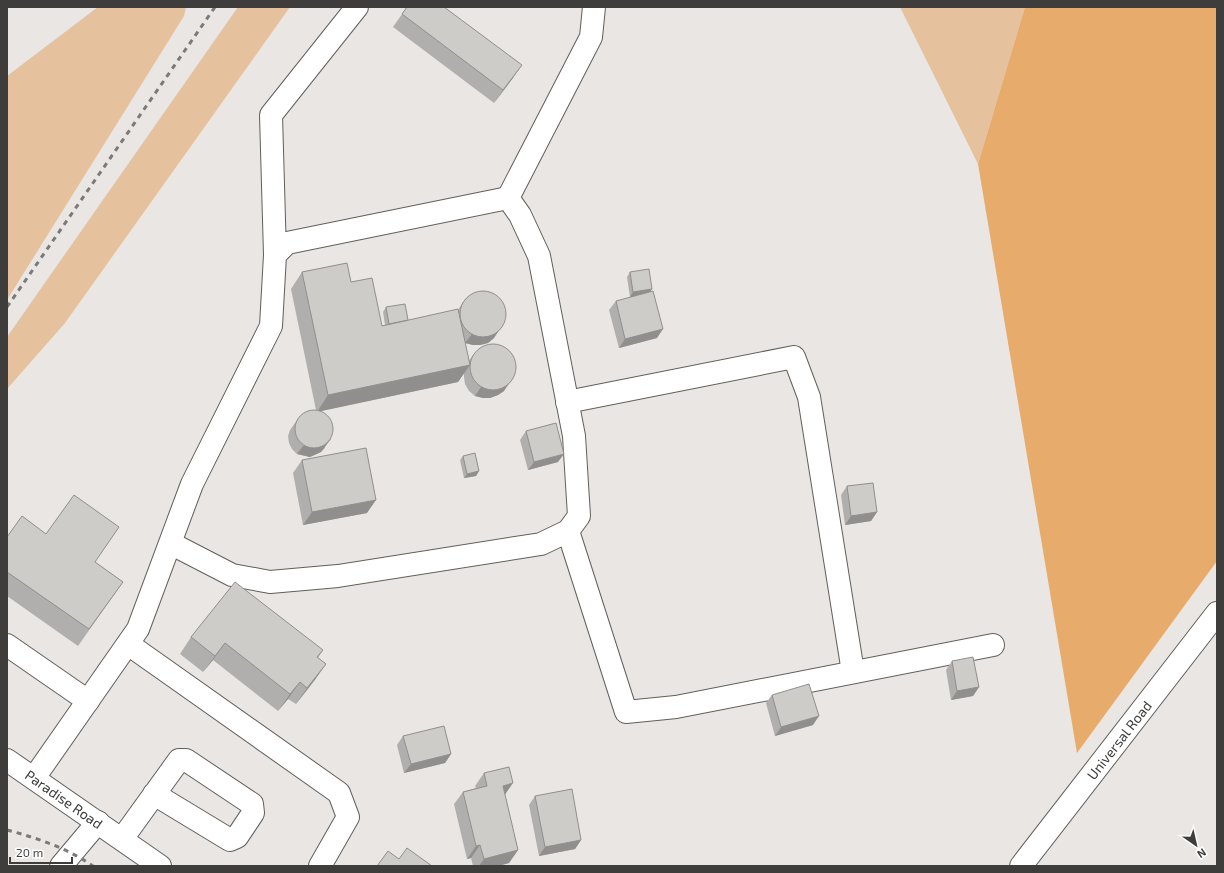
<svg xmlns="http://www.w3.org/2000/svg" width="1224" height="873" viewBox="0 0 1224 873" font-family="'Exo 2',sans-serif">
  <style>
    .green { fill: #e5c19d }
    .forest { fill: #e7ab6c }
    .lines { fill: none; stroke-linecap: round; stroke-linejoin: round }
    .minor-casing { stroke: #615f5c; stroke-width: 24 }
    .minor { stroke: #fff; stroke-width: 22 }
    .rail { stroke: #7b7a78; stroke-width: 3; stroke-dasharray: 5 5; stroke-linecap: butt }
    .wall { fill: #b1afad }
    .shaded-wall { fill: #908f8d }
    .building { fill: #ceccc9; stroke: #908f8d }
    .labels { text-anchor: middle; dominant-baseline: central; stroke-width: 3; stroke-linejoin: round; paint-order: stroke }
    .street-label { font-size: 14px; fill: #3e3d3c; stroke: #fff }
  </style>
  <rect width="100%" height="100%" fill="#e9e6e4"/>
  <g class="green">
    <path d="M98 7H186L184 16 7 300V76Z"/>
    <path d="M238 7H290L65 323 7 389V337Z"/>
    <path d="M900 7H1025L978 164Z"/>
  </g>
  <path class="forest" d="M1025 7H1217V561L1077 753 978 164Z"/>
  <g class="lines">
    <defs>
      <g id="minor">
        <path d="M508 198 591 37 594 7"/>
        <path d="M275 255 271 115 357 7"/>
        <path d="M567 402 794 357 809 397 853 672"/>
        <path d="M568 531 626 712 676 707 993 645"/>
        <path d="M128 644 339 793 348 817 320 866"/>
        <path d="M7 645 88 701"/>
        <path d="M7 760 160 866"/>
        <path d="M34 778 138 629 192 484 271 326 275 255 287 243 508 198 520 215 539 256 574 436 579 516 568 531 541 544 338 576 270 582 232 575 170 543"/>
        <path d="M122 839 179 760H186L252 804 253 813 237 837 230 840 154 794"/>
        <path d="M61 866 98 822"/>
        <path d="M1021 866 1217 613"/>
      </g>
    </defs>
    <use href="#minor" class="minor-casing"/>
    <use href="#minor" class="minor"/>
    <g class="rail">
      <path d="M7 307 215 7"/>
      <path d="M7 830C37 838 67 848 93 866"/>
    </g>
  </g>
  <g class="wall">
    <path d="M407 7 513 78 494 103 393 27Z"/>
    <path d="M302 272 351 282 382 326 385 325 383 312 386 307 408 320 458 310 463 302 494 338 488 343 480 345H473L465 343 469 361 473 355 504 391 498 395 490 398H483L475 396 469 391 465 384 464 377V373L458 382 320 411 325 448 321 452 310 457 297 454 292 449 289 443 288 436 290 430 300 416 316 410 291 289Z"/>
    <path d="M630 272 652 289 650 292 657 338 619 348 609 310 616 301 637 296 630 297 627 277Z"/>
    <path d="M526 431 558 462 528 470 520 440Z"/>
    <path d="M463 456 479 471 476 476 464 478 460 460Z"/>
    <path d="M302 460 367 513 303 525 293 473Z"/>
    <path d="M847 486 877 512 871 521 845 525 841 495Z"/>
    <path d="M46 534 95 562 123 582 78 646 7 596V537Z"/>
    <path d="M191 637 323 650 318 658 326 664 314 681 296 704 288 699 278 711 213 660 203 672 180 654Z"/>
    <path d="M952 661 979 687 973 696 951 700 946 670Z"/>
    <path d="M772 695 813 725 775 736 766 703Z"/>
    <path d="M403 736 451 754 445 763 404 773 397 745Z"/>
    <path d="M484 773 505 795 518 850 509 863 498 866H473L471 858 467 859 454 804 463 792 476 788 475 786Z"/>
    <path d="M535 796 581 840 575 849 539 856 529 805Z"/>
  </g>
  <g class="shaded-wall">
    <path d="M522 65 513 78 494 103 503 90Z"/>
    <path d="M652 289 649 294 630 297 633 292Z"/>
    <path d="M500 329 494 338 488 343 480 345H473L465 343 472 334Z"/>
    <path d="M663 329 657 338 619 348 625 339Z"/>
    <path d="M470 365 458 382 317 412 328 395Z"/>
    <path d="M510 382 504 391 498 395 490 398H483L475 396 481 387Z"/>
    <path d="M331 439 321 452 310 457 297 454 303 446Z"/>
    <path d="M564 454 558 462 528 470 534 462Z"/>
    <path d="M479 471 476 476 464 478 467 474Z"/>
    <path d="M376 500 367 513 303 525 312 512Z"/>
    <path d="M877 512 871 521 845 525 851 516Z"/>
    <path d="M225 643 213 660 203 672 215 656Z"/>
    <path d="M326 664 314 681 296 704 307 688Z"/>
    <path d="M300 682 288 699 278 711 290 694Z"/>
    <path d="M979 687 973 696 951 700 957 691Z"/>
    <path d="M819 716 813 725 775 736 781 727Z"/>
    <path d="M451 754 445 763 404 773 411 764Z"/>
    <path d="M513 783 504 796 503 786Z"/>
    <path d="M581 840 575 849 539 856 545 847Z"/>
    <path d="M480 845 471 858 467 859 476 846Z"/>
    <path d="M518 850 509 863 498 866H479L484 859Z"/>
  </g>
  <g class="building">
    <path d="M407 7H444L522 65 503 90 402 14Z"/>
    <path d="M347 263 351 282 372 278 382 326 458 309 470 365 328 395 302 272Z"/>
    <path d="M649 269 652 289 633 292 630 272Z"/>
    <path d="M653 291 663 329 625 339 616 301Z"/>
    <circle cx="483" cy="314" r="23"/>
    <path d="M405 304 408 320 389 324 386 307Z"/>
    <circle cx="493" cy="367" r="23"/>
    <circle cx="314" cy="429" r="19"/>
    <path d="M556 423 564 454 534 462 526 431Z"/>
    <path d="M366 448 376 500 312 512 302 460Z"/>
    <path d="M475 453 479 471 467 474 463 456Z"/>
    <path d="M873 483 877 512 851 516 847 486Z"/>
    <path d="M74 495 119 527 95 562 123 582 89 629 7 572V537L22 516 46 534Z"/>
    <path d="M235 582 323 650 317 657 326 664 307 688 300 682 290 694 225 643 215 656 191 637Z"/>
    <path d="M973 657 979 687 957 691 952 661Z"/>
    <path d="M809 684 819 716 781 727 772 695Z"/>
    <path d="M444 726 451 754 411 764 403 736Z"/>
    <path d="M509 767 513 783 503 786 518 850 484 859 480 845 476 846 463 792 487 786 484 773Z"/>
    <path d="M572 789 581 840 545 847 535 796Z"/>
    <path d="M407 848 432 866H377L388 851 399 859Z"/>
  </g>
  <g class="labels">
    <g class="street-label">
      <text transform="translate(1119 740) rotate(-52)">Universal Road</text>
      <text transform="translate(64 799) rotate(35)">Paradise Road</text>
    </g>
  </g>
  <rect width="1224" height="873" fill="none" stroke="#3e3d3c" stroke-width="16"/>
  <g transform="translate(1196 845) rotate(146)" stroke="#ffffff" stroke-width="3" paint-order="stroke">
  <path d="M0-3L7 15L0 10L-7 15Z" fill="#3e3d3c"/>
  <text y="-6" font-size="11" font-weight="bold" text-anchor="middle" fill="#3e3d3c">N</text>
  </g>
  <path d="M10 857v6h62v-6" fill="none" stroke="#3e3d3c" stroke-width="2"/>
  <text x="16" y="857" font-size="12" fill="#3e3d3c" stroke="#ffffff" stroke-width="3" paint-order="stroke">20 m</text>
</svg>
